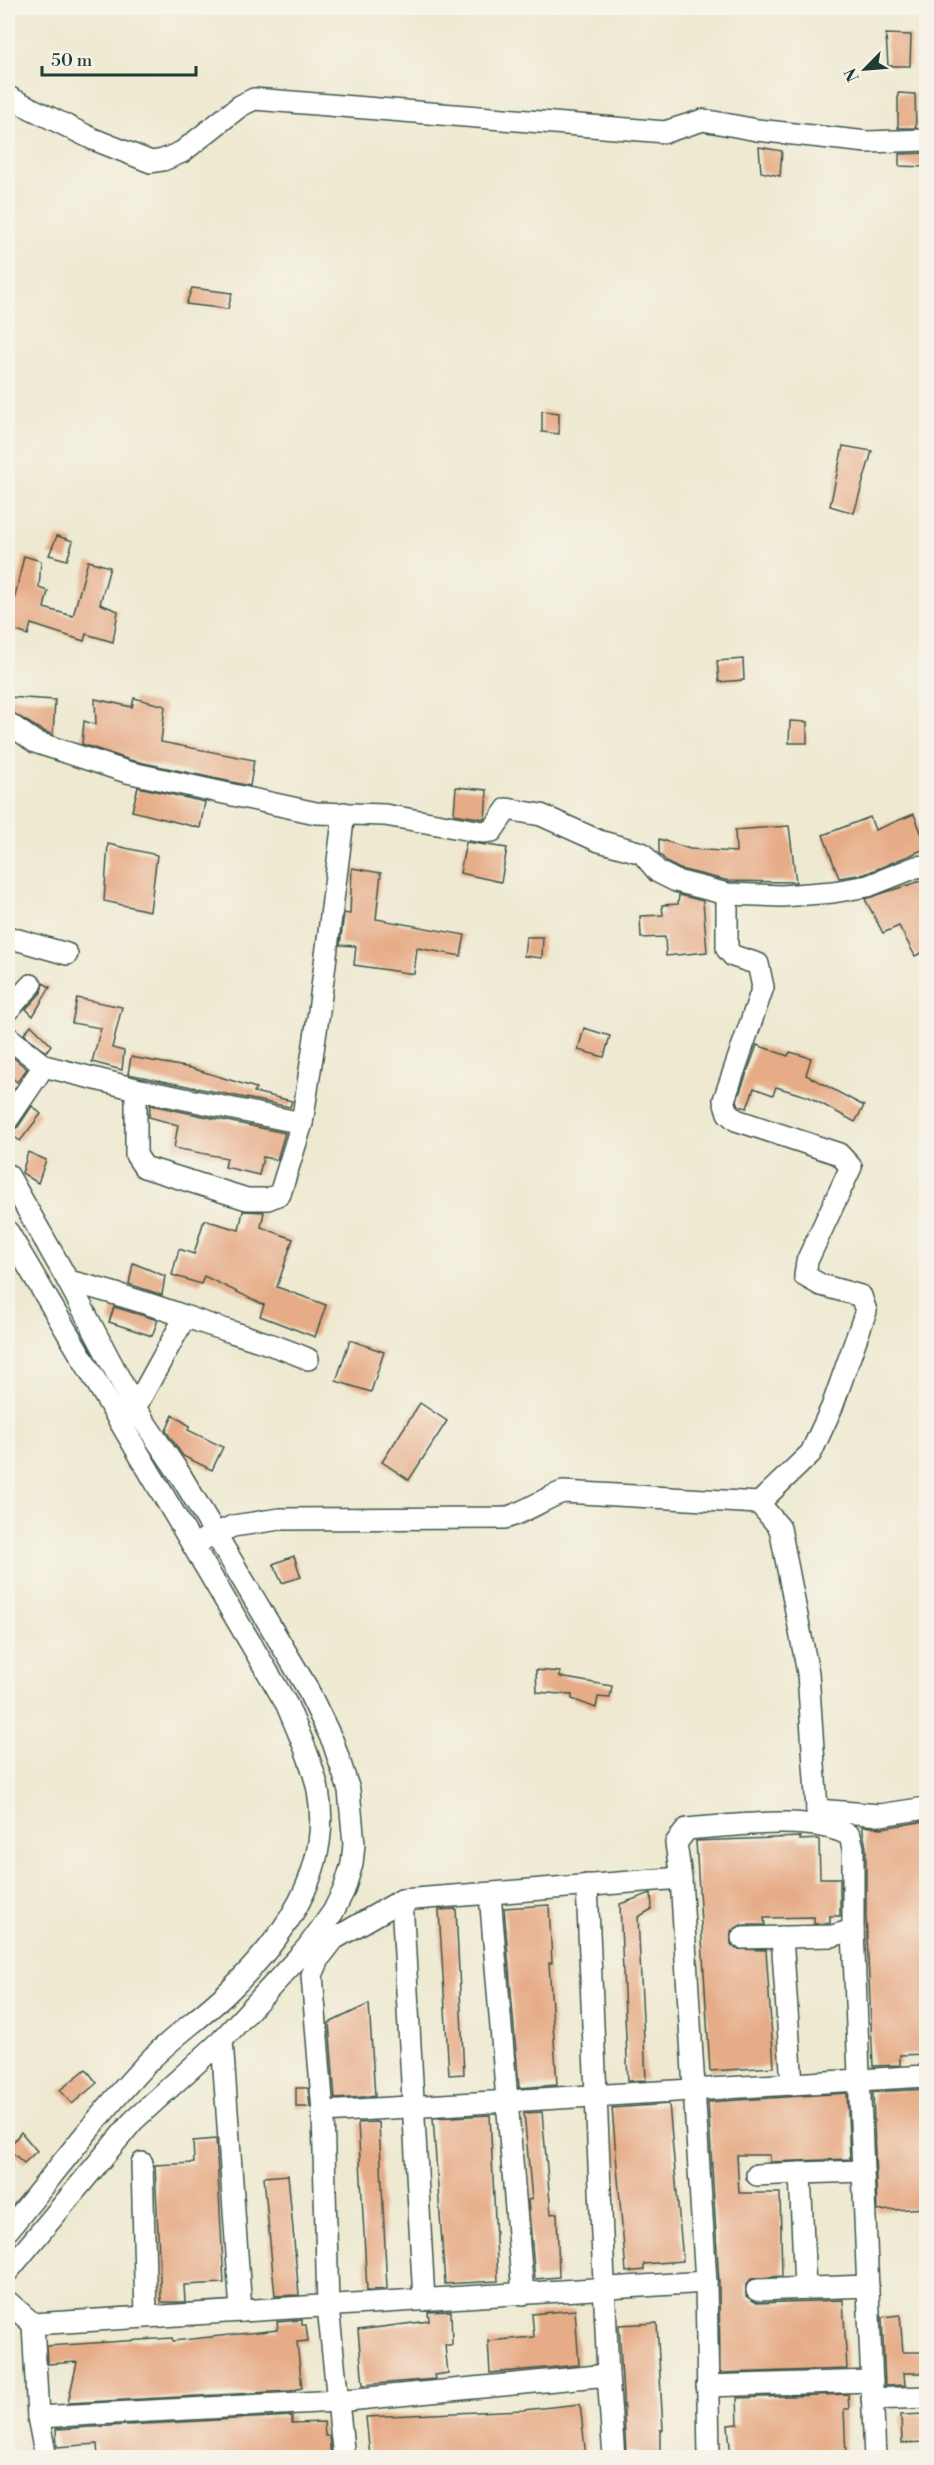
<svg xmlns="http://www.w3.org/2000/svg" width="934" height="2465" viewBox="0 0 934 2465" font-family="'Libre Bodoni',serif">
  <style>
    .building { fill: #e6ac87 }
    .lines { fill: none; stroke-linecap: round; stroke-linejoin: round }
    .street-casing { stroke: #3e574b; stroke-width: 24 }
    .street { stroke: #fff; stroke-width: 21 }
  </style>
  <rect width="100%" height="100%" fill="#f7f3e8"/>
  <filter id="ink" filterUnits="userSpaceOnUse"><feTurbulence type="fractalNoise" baseFrequency=".0167" numOctaves="2"/><feDisplacementMap in="SourceGraphic" scale="12" xChannelSelector="R" yChannelSelector="G"/><feConvolveMatrix kernelMatrix="1 2 1 2 8 2 1 2 1" color-interpolation-filters="sRGB"/></filter>
  <filter id="wash" filterUnits="userSpaceOnUse"><feTurbulence type="fractalNoise" baseFrequency=".008" numOctaves="4" result="noise"/><feDisplacementMap in="SourceGraphic" scale="24" xChannelSelector="R" yChannelSelector="G"/><feGaussianBlur stdDeviation="1.35" result="paint"/><feColorMatrix in="noise" values="0 0 0 0 0 0 0 0 0 0 0 0 0 0 0 0 0 1.4 0 .05"/><feComposite in="paint" operator="in"/></filter>
  <g filter="url(#wash)">
    <rect width="100%" height="100%" fill="#eee9d0"/>
    <g id="blocks">
      <g class="building">
        <path d="M886 34 911 35 910 66H888Z"/>
        <path d="M898 93 915 94 916 128H898Z"/>
        <path d="M759 147 782 151 780 176 761 172Z"/>
        <path d="M927 153V167L899 166V154Z"/>
        <path d="M192 288 232 293 228 309 186 304Z"/>
        <path d="M542 411 559 413V434L542 432Z"/>
        <path d="M843 446 872 451 854 513 830 506Z"/>
        <path d="M57 536 73 541 67 560 49 555Z"/>
        <path d="M24 556 41 561 39 588 48 591 44 608 73 616 88 561 110 567 100 604 118 611 113 642 86 634 84 641 31 624 28 635 8 628Z"/>
        <path d="M743 659 744 680 719 682 717 661Z"/>
        <path d="M8 697 55 700 53 735 41 730 8 710Z"/>
        <path d="M134 698 165 706 161 742 254 760 250 786 130 760 82 744 84 721 96 725 95 699 132 707Z"/>
        <path d="M790 721 807 722V743H789Z"/>
        <path d="M138 787 205 802 200 828 132 811Z"/>
        <path d="M456 787 487 790 485 819 454 814Z"/>
        <path d="M914 814 927 848 865 874 839 878 823 835 870 817 875 830Z"/>
        <path d="M789 826 796 882 729 881 680 869 668 863 659 853V839L690 849 736 852 735 830Z"/>
        <path d="M466 842 507 848 501 882 460 873Z"/>
        <path d="M108 844 157 855 150 911 104 901Z"/>
        <path d="M352 868 381 873 376 919 465 935 461 956 417 948 414 974 354 965 356 946 340 945 344 913 350 914Z"/>
        <path d="M927 879V950L915 956 899 926 883 933 865 899Z"/>
        <path d="M679 895 703 901 707 952 666 956 665 937 641 938 640 916 663 915 662 905 678 904Z"/>
        <path d="M526 937H543L542 958 524 956Z"/>
        <path d="M43 983 50 987 33 1016 26 1009 41 993Z"/>
        <path d="M77 998 122 1007 112 1048 124 1051 122 1070 92 1062 101 1028 72 1023Z"/>
        <path d="M31 1025 51 1045 46 1052 24 1034Z"/>
        <path d="M584 1028 610 1036 604 1057 578 1050Z"/>
        <path d="M757 1045 788 1056 790 1052 811 1058 806 1075 864 1106 855 1122 809 1097 776 1087 773 1095 754 1088 747 1108 739 1106 737 1100Z"/>
        <path d="M8 1053 27 1069 17 1082 8 1074Z"/>
        <path d="M131 1057 191 1068 256 1088 254 1092 292 1101 290 1107 128 1074Z"/>
        <path d="M150 1105 285 1133 277 1160 263 1157 259 1175 225 1167 227 1158 174 1148 178 1125 149 1117Z"/>
        <path d="M32 1106 41 1114 20 1141 8 1132 18 1127Z"/>
        <path d="M28 1152 46 1160 38 1183 22 1173Z"/>
        <path d="M243 1211 264 1212 261 1227 293 1239 277 1287 326 1305 315 1337 260 1316 264 1305 204 1276 201 1284 172 1275 179 1249 194 1254 204 1220 239 1230Z"/>
        <path d="M133 1263 165 1276 162 1295 129 1284Z"/>
        <path d="M114 1307 158 1320 152 1336 109 1322Z"/>
        <path d="M350 1340 384 1352 371 1392 336 1381Z"/>
        <path d="M420 1403 447 1421 409 1480 382 1462Z"/>
        <path d="M173 1415 190 1426 188 1430 223 1447 212 1470 183 1456 166 1431Z"/>
        <path d="M294 1556 301 1577 282 1583 273 1564Z"/>
        <path d="M536 1670 560 1672V1677L612 1686 610 1698 598 1697 596 1708 572 1699V1695L537 1692Z"/>
        <path d="M927 1821V2054L900 2055V2065L873 2066 866 1915V1848L862 1826 882 1828Z"/>
        <path d="M800 1837V1840L819 1839 820 1878H840V1916H830V1923L814 1924V1917L764 1918 765 1925H741L731 1931V1944L736 1949 766 1950 774 2067 710 2071 696 1841Z"/>
        <path d="M651 1893 652 1909 638 1917 646 2080 628 2081 620 1904Z"/>
        <path d="M549 1905 552 1963H549L557 2085 519 2088 504 1908Z"/>
        <path d="M456 1909 464 2074 449 2075 439 1910Z"/>
        <path d="M369 2004 375 2096 335 2099 329 2023Z"/>
        <path d="M86 2069 97 2083 72 2104 60 2090Z"/>
        <path d="M296 2088H308L310 2107H296Z"/>
        <path d="M927 2089V2208L877 2211 873 2092Z"/>
        <path d="M847 2093 850 2159 770 2162V2155H737L739 2193H780L782 2276 751 2279 746 2285V2296L757 2303 843 2300 847 2369 720 2373 719 2282 708 2102Z"/>
        <path d="M669 2104 683 2261 644 2264V2270L626 2272 612 2108Z"/>
        <path d="M542 2112 551 2214 557 2213 559 2277 535 2279 528 2200 532 2199 524 2113Z"/>
        <path d="M490 2115 498 2281 445 2284 433 2118Z"/>
        <path d="M376 2122 379 2123 387 2289 367 2290 358 2123Z"/>
        <path d="M21 2132 37 2151 24 2163 8 2149Z"/>
        <path d="M216 2139 224 2283 184 2285 185 2302H161L155 2165 194 2163 193 2141Z"/>
        <path d="M288 2175 299 2295 275 2296 264 2177Z"/>
        <path d="M575 2310 579 2365 490 2373 488 2341 534 2337 532 2314Z"/>
        <path d="M451 2311 452 2345H445L448 2373 434 2375 435 2379 363 2385 358 2330 429 2321 428 2312Z"/>
        <path d="M900 2315 903 2352H927V2373H904L905 2385 885 2386 882 2317Z"/>
        <path d="M302 2320V2325H306L308 2341 297 2342 302 2388 290 2391 68 2403 77 2362 48 2364 47 2346 172 2338 173 2341 278 2330 277 2322Z"/>
        <path d="M657 2323 663 2430H660V2457H639L638 2452H626L619 2325Z"/>
        <path d="M848 2394 849 2409H844L846 2457H731L728 2425 738 2424 737 2398Z"/>
        <path d="M580 2404 586 2457H370L366 2417 523 2410Z"/>
        <path d="M927 2414V2442L902 2443 901 2415Z"/>
        <path d="M292 2416V2423L324 2422 325 2436H329L331 2457H98L97 2444 57 2447 56 2429Z"/>
      </g>
    </g>
  </g>
  <g filter="url(#ink)">
    <use href="#blocks" fill-opacity="0" stroke="#3e574b" stroke-width="1.5"/>
    <g class="lines">
      <defs>
        <g id="street">
          <path d="M8 97 93 139 151 162 163 160 182 152 240 106 254 99 665 132 703 120 757 130 867 142 926 140"/>
          <path d="M8 723 35 742 127 772 316 813 385 815 483 832 492 831 507 809 541 815 599 841 642 853 658 872 676 881 727 894 782 896 833 892 868 886 916 867 926 866"/>
          <path d="M727 894V949L733 956 758 964 763 987 724 1100 728 1113 736 1120 839 1154 851 1167 807 1261 805 1276 821 1285 861 1296 866 1311 832 1407 811 1453 759 1503"/>
          <path d="M8 937 67 954"/>
          <path d="M8 1010 31 985"/>
          <path d="M8 1037 44 1066 8 1119"/>
          <path d="M44 1066 136 1089 302 1123"/>
          <path d="M136 1089V1155L144 1167 247 1199H268L280 1194 302 1123 319 1011 344 813"/>
          <path d="M8 1175 68 1281 135 1408 181 1476 306 1686 333 1742 349 1790 354 1844 352 1864 344 1890 333 1912 307 1948 222 2040 133 2121 8 2271"/>
          <path d="M8 1232 287 1705C298 1732 312 1761 318 1790 333 1872 283 1939 227 1993 202 2017 172 2037 148 2062 98 2115 54 2174 8 2230"/>
          <path d="M68 1281C109 1291 147 1303 187 1317 227 1332 268 1341 308 1359"/>
          <path d="M135 1408 185 1317"/>
          <path d="M203 1540 233 1526 280 1519 505 1518C526 1512 543 1499 563 1492L759 1503 780 1528 808 1673 817 1810"/>
          <path d="M818 1822 817 1810 880 1815 926 1808"/>
          <path d="M587 1885 608 2375"/>
          <path d="M490 1894 523 2294"/>
          <path d="M402 1900 424 2300"/>
          <path d="M782 1937 792 2084"/>
          <path d="M742 1938 832 1936 853 1930"/>
          <path d="M222 2040 241 2311"/>
          <path d="M323 2112 926 2076"/>
          <path d="M142 2163 146 2316"/>
          <path d="M800 2173 863 2171"/>
          <path d="M757 2175 800 2173 805 2288"/>
          <path d="M757 2290 868 2286"/>
          <path d="M8 2302 33 2324"/>
          <path d="M707 2386 872 2381"/>
          <path d="M872 2399 926 2397"/>
          <path d="M38 2417 337 2401 608 2375 614 2458"/>
          <path d="M46 2458 38 2417 33 2324 706 2282"/>
          <path d="M344 2458 328 2307 323 2112 312 1975 320 1957 334 1939 402 1900 681 1878"/>
          <path d="M709 2458 706 2282 681 1878 676 1843 687 1829C728 1826 816 1814 850 1836L853 1848V1930L875 2458"/>
        </g>
      </defs>
      <use href="#street" class="street-casing"/>
      <use href="#street" class="street"/>
    </g>
  </g>
  <rect width="934" height="2465" fill="none" stroke="#f7f3e8" stroke-width="30"/>
  <g transform="translate(865 69) rotate(245)" stroke="#f7f3e8" stroke-width="4.5" paint-order="stroke">
  <path d="M0-4.5L10 22L0 15L-10 22Z" fill="#1f3d34"/>
  <text y="-9" font-size="16" font-weight="bold" text-anchor="middle" fill="#1f3d34">N</text>
  </g>
  <path d="M42 66v9h154v-9" fill="none" stroke="#1f3d34" stroke-width="3"/>
  <text x="51" y="66" font-size="18" fill="#1f3d34" stroke="#f7f3e8" stroke-width="4.5" paint-order="stroke">50 m</text>
</svg>
